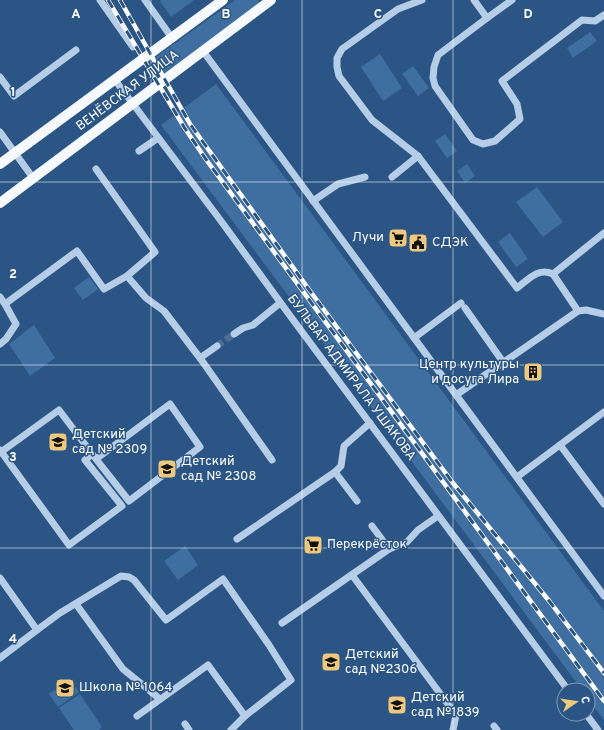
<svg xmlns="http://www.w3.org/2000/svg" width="604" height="730" viewBox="0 0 604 730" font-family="Overpass,sans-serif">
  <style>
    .green { fill: #3f6fa0 }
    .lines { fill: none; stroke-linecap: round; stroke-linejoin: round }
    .minor-tunnel { stroke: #4a6e96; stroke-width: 7; stroke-dasharray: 7 3.5; stroke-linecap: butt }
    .minor { stroke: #b5cde7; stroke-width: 7 }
    .major { stroke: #f6f9fe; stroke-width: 10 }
    .rail-casing { stroke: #fff; stroke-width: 4.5 }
    .rail { stroke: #2a5584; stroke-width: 3; stroke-dasharray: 9; stroke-linecap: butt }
    .grid { fill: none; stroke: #fff; stroke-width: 1; stroke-opacity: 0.55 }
    .labels { text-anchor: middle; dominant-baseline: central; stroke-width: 3; stroke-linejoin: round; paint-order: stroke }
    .street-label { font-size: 13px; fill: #fff; stroke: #2a5584 }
    .poi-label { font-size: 13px; fill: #fff; stroke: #2a5584; text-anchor: start }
    .grid-label { font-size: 13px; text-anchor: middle; font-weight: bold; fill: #fff; stroke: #2a5584; stroke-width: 3; stroke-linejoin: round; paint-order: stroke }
  </style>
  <rect width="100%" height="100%" fill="#2a5584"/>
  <g class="green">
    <path d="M162 0H194L171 17 160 1Z"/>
    <path d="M235 0H258L260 3 165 74 156 57Z"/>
    <path d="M590 32 597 41 573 58 567 48Z"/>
    <path d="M380 54 402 88 383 101 361 67Z"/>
    <path d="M413 66 429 88 418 96 402 74Z"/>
    <path d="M216 84 604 611V720L588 699V690H582L161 125Z"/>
    <path d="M445 134 457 151 447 158 435 141Z"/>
    <path d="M467 164 475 176 465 183 457 171Z"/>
    <path d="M537 187 563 222 543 237 516 202Z"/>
    <path d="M510 233 528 259 516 267 498 242Z"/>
    <path d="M89 277 98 289 83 300 74 288Z"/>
    <path d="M34 325 55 358 30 376 9 344Z"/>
    <path d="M185 546 198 565 178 580 164 561Z"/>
    <path d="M70 679 79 692 58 707 49 694Z"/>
    <path d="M80 694 102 727 99 730H74L59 708Z"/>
  </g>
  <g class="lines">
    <path class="minor-tunnel" d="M217 346 234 334"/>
    <g class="minor">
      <path d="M100 0 133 47"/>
      <path d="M145 0 172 38"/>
      <path d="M422 0 398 9 342 49 337 58V67L339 76 372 120 418 156 517 288C529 279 538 267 553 274L578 311 586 310 604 314"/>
      <path d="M474 0 487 18 512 0"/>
      <path d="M487 18 438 55 434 67 433 78 435 86 473 140 483 144 495 141 520 119 517 104 502 81 582 20 595 21 604 15"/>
      <path d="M203 51 604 596"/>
      <path d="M0 77 14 96 76 50"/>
      <path d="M115 80 221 221 291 317 568 690"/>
      <path d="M0 132 33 178"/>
      <path d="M139 151 158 138"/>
      <path d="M96 169 155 252 127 276"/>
      <path d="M392 177 418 156"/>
      <path d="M313 201 338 184 365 177"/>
      <path d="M553 274 604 233"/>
      <path d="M0 297 5 304 16 324 6 339 0 344"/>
      <path d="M5 304 77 251 104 289 127 276 146 298 164 311 200 358 272 460"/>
      <path d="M465 308 503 362"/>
      <path d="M234 334 243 328 253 325 280 303"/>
      <path d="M414 338 461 303"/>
      <path d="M200 358 217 346"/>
      <path d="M456 395 578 311"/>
      <path d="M560 445 604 504"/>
      <path d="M0 450 69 545 122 506 85 460 92 454"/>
      <path d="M1 452 59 410 96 459 129 501 200 447 170 404 96 459"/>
      <path d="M335 472 357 501"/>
      <path d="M517 477 604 412"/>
      <path d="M372 526 389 549"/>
      <path d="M237 539 335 472 341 466 344 446 370 423"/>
      <path d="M352 575 456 715 453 730"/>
      <path d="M0 578 37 630 60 613 121 576 129 577 134 580 166 620 223 579 269 645 291 680 245 716 231 730"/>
      <path d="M76 604 123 669 160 699"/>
      <path d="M282 623 389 549 407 542 418 530 438 516"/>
      <path d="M0 658 37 630"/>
      <path d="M586 714 598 730"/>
      <path d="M137 716 208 665 245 716"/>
      <path d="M185 724 189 730"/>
      <path d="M494 726 497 730"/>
    </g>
    <g class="major">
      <path d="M0 164 223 0"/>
      <path d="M0 203 271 0"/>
    </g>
    <defs>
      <g id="rail">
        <path d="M108 0 184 127 205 158 604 701"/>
        <path d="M120 0 190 124 310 291 453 483 550 602 604 673"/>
      </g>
    </defs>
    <use href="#rail" class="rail-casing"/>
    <use href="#rail" class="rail"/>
  </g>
  <path class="grid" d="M151 0V730M302 0V730M453 0V730M0 182H604M0 365H604M0 548H604"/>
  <defs>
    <symbol id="supermarket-square" viewBox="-11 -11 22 22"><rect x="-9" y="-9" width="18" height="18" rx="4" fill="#edc87d" stroke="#2a5584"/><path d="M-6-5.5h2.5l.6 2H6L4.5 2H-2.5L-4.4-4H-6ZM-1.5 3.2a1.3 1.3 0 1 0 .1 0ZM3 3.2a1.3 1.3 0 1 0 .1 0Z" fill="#111"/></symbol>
    <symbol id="civic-square" viewBox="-11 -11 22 22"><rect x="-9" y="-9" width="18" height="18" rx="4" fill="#edc87d" stroke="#2a5584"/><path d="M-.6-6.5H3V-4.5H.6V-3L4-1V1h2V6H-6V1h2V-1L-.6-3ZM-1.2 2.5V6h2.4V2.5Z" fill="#111"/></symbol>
    <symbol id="building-square" viewBox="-11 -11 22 22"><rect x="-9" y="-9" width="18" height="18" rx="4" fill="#edc87d" stroke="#2a5584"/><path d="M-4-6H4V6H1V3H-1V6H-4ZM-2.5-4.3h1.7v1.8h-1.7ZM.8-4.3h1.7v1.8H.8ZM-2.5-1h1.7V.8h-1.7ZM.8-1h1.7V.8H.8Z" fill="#111"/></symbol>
    <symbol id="school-square" viewBox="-11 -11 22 22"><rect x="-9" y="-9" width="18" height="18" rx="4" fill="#edc87d" stroke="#2a5584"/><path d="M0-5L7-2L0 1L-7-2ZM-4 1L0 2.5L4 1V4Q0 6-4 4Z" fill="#111"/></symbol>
  </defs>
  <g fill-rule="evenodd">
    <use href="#supermarket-square" x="387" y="227" width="22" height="22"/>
    <use href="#civic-square" x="407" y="232" width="22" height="22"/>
    <use href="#building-square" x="522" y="361" width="22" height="22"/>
    <use href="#school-square" x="47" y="431" width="22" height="22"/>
    <use href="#school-square" x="156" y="458" width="22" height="22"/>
    <use href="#supermarket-square" x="302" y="534" width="22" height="22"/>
    <use href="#school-square" x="320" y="651" width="22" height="22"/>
    <use href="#school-square" x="54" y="677" width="22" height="22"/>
    <use href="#school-square" x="386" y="694" width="22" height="22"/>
  </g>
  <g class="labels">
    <g class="street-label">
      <text transform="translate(128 91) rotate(-37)">ВЕНЁВСКАЯ УЛИЦА</text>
      <text transform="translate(351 378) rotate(53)">БУЛЬВАР АДМИРАЛА УШАКОВА</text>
    </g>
    <g class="poi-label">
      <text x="384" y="238" text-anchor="end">Лучи</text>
      <text x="432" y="243">СДЭК</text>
      <text x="519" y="365" text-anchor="end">Центр культуры<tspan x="519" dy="15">и досуга Лира</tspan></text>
      <text x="72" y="435">Детский<tspan x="72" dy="15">сад № 2309</tspan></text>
      <text x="181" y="462">Детский<tspan x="181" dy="15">сад № 2308</tspan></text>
      <text x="327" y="545">Перекрёсток</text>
      <text x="345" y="655">Детский<tspan x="345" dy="15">сад №2306</tspan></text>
      <text x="79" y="688">Школа № 1064</text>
      <text x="411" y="698">Детский<tspan x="411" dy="15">сад №1839</tspan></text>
    </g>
  </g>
  <g class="grid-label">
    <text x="76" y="18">A</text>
    <text x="226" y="18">B</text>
    <text x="378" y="18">C</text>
    <text x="528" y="18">D</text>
    <text x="13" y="96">1</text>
    <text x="13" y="278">2</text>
    <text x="13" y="461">3</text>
    <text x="13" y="643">4</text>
  </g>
  <g transform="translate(576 702) rotate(77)"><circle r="19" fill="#2a5584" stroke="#7f99b5"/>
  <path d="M0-3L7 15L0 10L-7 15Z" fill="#edc87d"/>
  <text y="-6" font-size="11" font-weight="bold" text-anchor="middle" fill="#ffffff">С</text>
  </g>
</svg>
